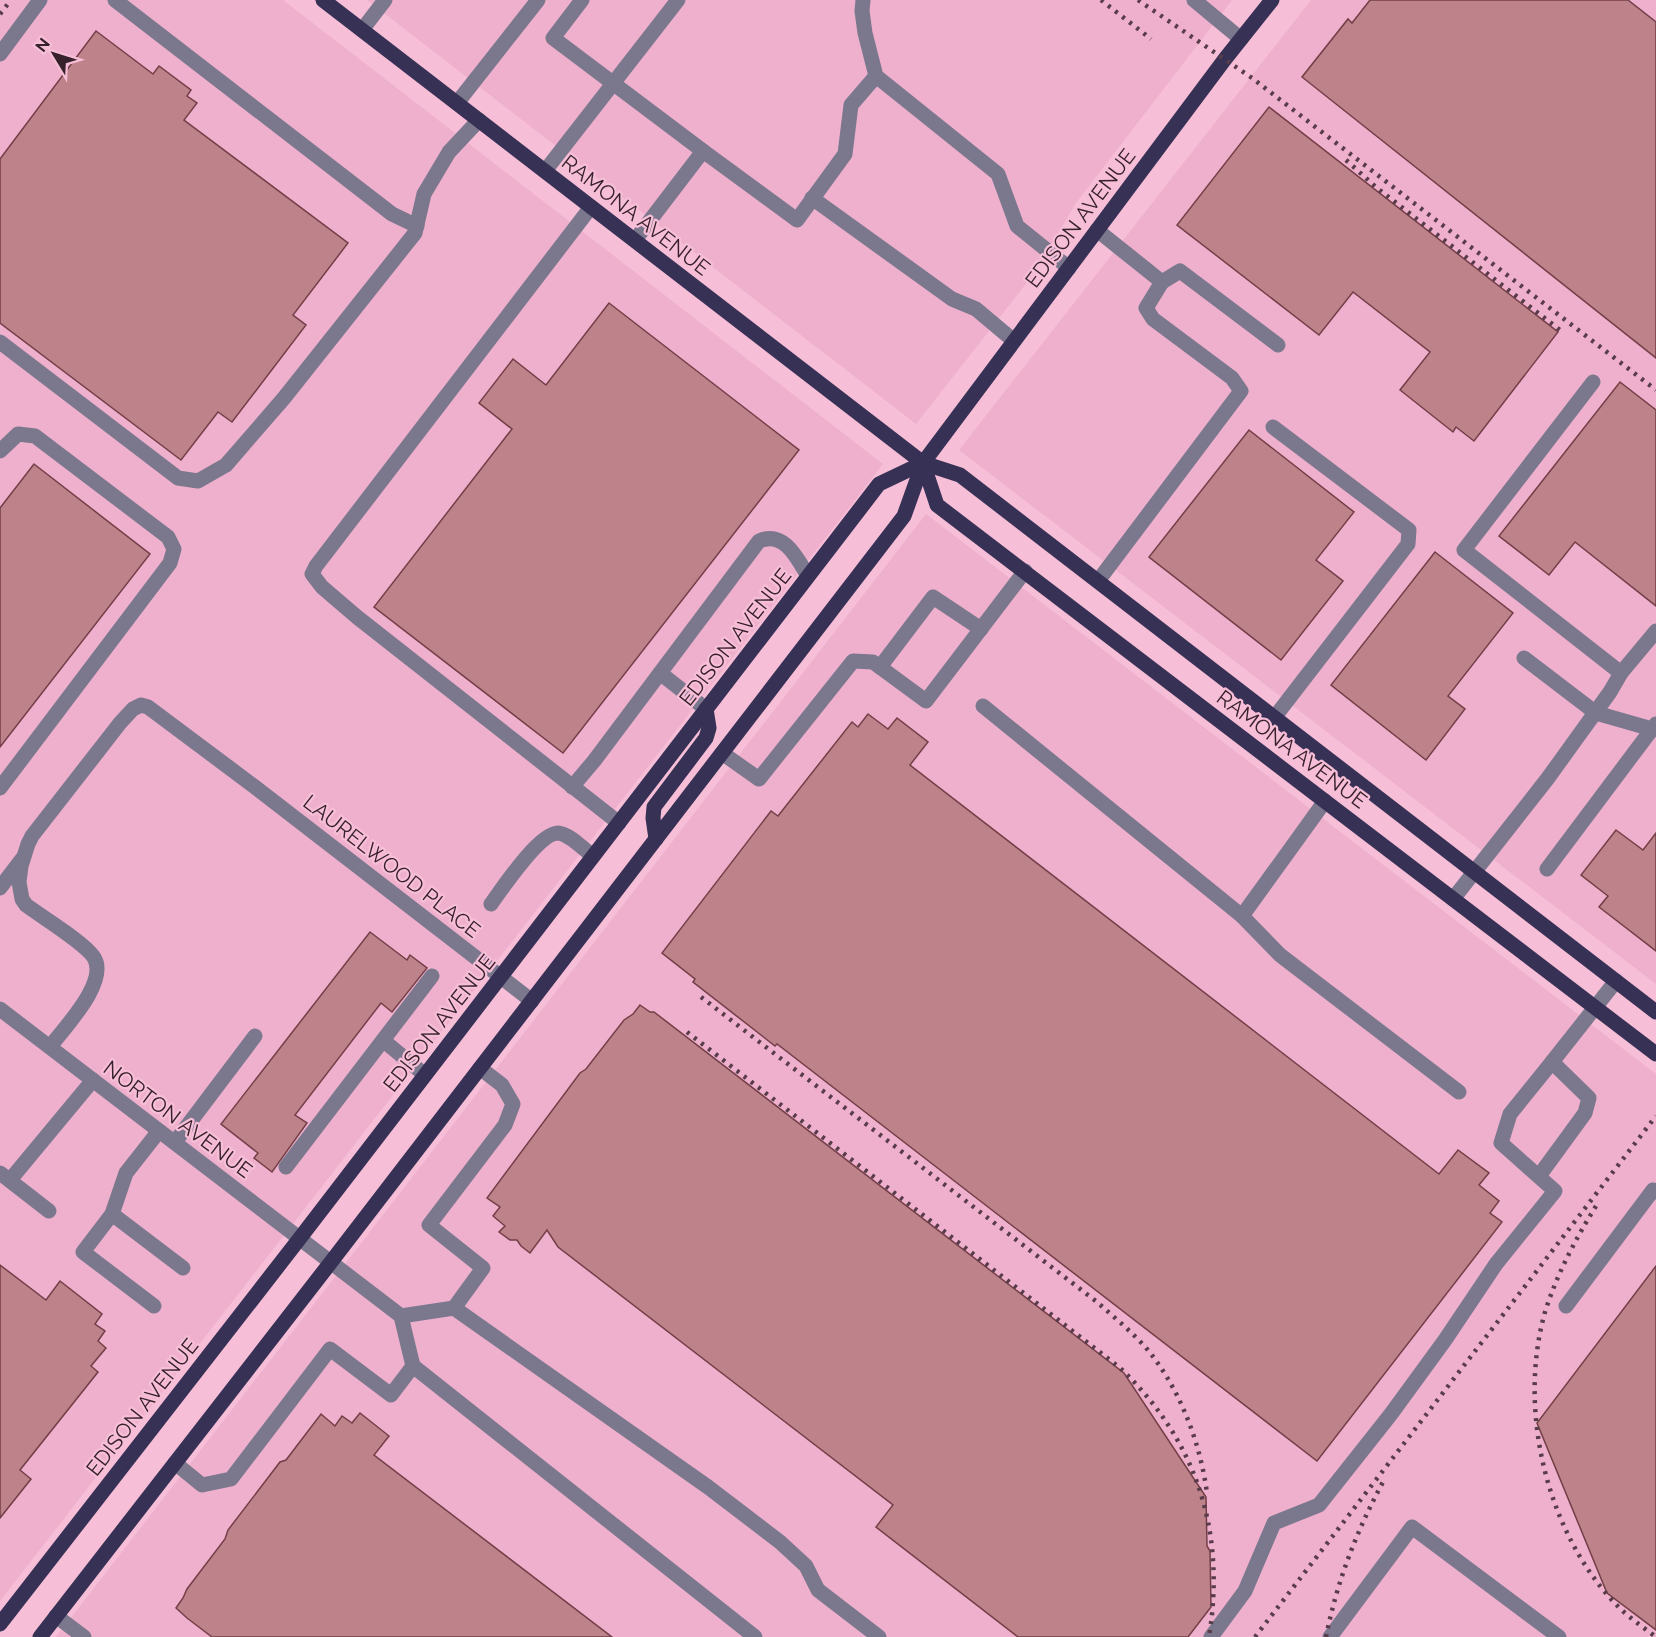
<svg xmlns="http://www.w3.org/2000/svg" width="1656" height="1637" viewBox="0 0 1656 1637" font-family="Raleway,sans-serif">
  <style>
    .built { fill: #efb0cd }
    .building { fill: #bd828a; stroke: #733f47; stroke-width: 1.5 }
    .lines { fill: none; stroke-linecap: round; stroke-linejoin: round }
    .minor { stroke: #7b788e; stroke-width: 15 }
    .major { stroke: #373155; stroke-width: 15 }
    .rail { stroke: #593c49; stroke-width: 4.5; stroke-dasharray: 3 6; stroke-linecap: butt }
    .labels { text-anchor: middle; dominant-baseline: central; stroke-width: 4.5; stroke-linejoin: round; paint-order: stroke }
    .street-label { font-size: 21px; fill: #37212b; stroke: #f7bed7 }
  </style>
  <rect width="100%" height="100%" fill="#f7bed7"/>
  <g class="built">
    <path d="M0 0H283L883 464 0 1601Z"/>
    <path d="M367 0H1232L1076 203 1036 271 916 424Z"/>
    <path d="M1311 0H1656V984L959 450Z"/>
    <path d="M926 514 1656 1074V1637H56Z"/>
  </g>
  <g class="building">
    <path d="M1370 0H1628L1656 22V358L1302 77 1348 19 1352 23Z"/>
    <path d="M96 31 153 74 159 66 191 90 187 96 197 103 184 120 348 243 293 315 306 325 232 422 218 412 181 460 0 323V159Z"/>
    <path d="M1269 107 1558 332 1474 441 1456 427 1453 432 1400 390 1430 352 1353 292 1319 335 1177 225Z"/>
    <path d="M609 303 799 450 563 753 374 607 512 429 479 403 513 359 546 385Z"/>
    <path d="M1620 382 1656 410V606L1575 542 1549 575 1499 536Z"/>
    <path d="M1249 430 1354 512 1316 560 1343 581 1281 660 1149 557Z"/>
    <path d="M34 464 150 554 0 747V508Z"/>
    <path d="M1435 552 1513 613 1448 696 1465 709 1426 760 1331 685Z"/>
    <path d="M868 714 888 729 897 718 928 742 910 765 1439 1174 1458 1150 1489 1173 1479 1185 1499 1201 1490 1213 1502 1222 1317 1461 777 1044 775 1046 693 982 695 979 662 953 771 811 778 816 852 722 858 727Z"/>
    <path d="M1616 830 1643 850 1656 833V951L1599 907 1608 896 1581 875Z"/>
    <path d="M370 932 407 960 410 955 427 968 392 1012 381 1003 295 1115 307 1123 272 1172 254 1158 258 1153 221 1124Z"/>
    <path d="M640 1005 650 1012H654L1124 1373 1206 1497 1207 1546 1210 1551 1211 1607 1188 1637H1018L876 1527 893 1505 558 1247 547 1230 530 1253 521 1246 517 1240H510L499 1232 505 1226 493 1216 500 1207 487 1198 580 1073 586 1069 624 1020 633 1014Z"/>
    <path d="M0 1265 46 1300 60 1281 102 1314 95 1324 105 1331 98 1341 106 1348 91 1366 98 1372 20 1470 31 1479 0 1518Z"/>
    <path d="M1656 1266V1630L1607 1593 1537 1423Z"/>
    <path d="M360 1413 389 1436 374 1455 612 1637H212L187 1618 176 1608 183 1598 187 1589 225 1539 228 1530 280 1462 286 1460 321 1414 335 1426 342 1416 352 1423Z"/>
  </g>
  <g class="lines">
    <g class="minor">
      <path d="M115 0 392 214 417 226"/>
      <path d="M582 0 553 38 703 151"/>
      <path d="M863 0 862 11 865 33 876 76 998 174 1017 226 1069 268"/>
      <path d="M1194 0 1241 39"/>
      <path d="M362 30 385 0"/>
      <path d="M0 54 40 0"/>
      <path d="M457 103 538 0"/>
      <path d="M545 171 678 0"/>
      <path d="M812 198 952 299 976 309 1014 341"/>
      <path d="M591 207 316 566 312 574 322 587 357 617 619 823"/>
      <path d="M1097 230 1162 282 1180 271 1278 345"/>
      <path d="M635 240 703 151 797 220 845 154 851 105 876 76"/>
      <path d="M0 342 178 478 198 481 226 465 284 398 415 233 424 194 449 152 479 120"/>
      <path d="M1273 427 1409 530 1408 544 1274 718"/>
      <path d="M0 451 18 434 35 436 168 537 174 549 170 563 0 788"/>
      <path d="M1098 581 1241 391 1232 378 1153 319 1146 308 1162 282"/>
      <path d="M1524 658 1596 713 1652 729 1656 724"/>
      <path d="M880 667 933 597 981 629"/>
      <path d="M660 673 706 709"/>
      <path d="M1621 673 1656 631"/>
      <path d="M983 706 1242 916 1280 955 1459 1092"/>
      <path d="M722 753 759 779 853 661 873 662 926 701 1025 571"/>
      <path d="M572 787 594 761 759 541C784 530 797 558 808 576"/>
      <path d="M1547 869 1652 729"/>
      <path d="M0 888 22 859"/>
      <path d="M1453 899 1548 778 1610 692 1621 673 1464 550 1593 382"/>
      <path d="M491 904C502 889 539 833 558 833 570 834 584 850 593 856"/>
      <path d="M1242 916 1325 801"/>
      <path d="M0 1009 401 1316 413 1366 391 1395 330 1349 231 1479 202 1485 175 1463"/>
      <path d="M384 1041 425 1075"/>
      <path d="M50 1047C64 1028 111 980 93 956 82 941 42 917 26 905L22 899 19 882 21 866 28 844 32 836 120 723 133 709 141 705 148 707 255 787 532 1001"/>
      <path d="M1552 1062 1616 981"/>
      <path d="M175 1142 255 1036"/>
      <path d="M286 1167 432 976"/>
      <path d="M0 1173 49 1211"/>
      <path d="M10 1180 93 1080"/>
      <path d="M112 1214 183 1268"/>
      <path d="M154 1306 83 1252 112 1214 126 1173 159 1131"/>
      <path d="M1566 1306 1653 1190 1656 1192"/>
      <path d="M454 1308 708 1487 780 1542 806 1566 818 1590 879 1637"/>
      <path d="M401 1316 454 1308 483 1268 429 1225 505 1125 513 1104 502 1085 480 1068"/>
      <path d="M413 1366 755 1637"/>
      <path d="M56 1616 84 1637"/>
      <path d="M1211 1637 1245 1591 1274 1523 1319 1505 1391 1414 1445 1340 1496 1264 1555 1191 1501 1143 1510 1114 1552 1062 1589 1098 1585 1113 1539 1176"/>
      <path d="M1330 1637 1412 1527 1559 1637"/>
    </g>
    <g class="major">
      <path d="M323 0 923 463 960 475 1656 1012"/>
      <path d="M923 463 937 505 1656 1054"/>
      <path d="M656 839 653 818 654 807 706 738 709 728 706 709"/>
      <path d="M0 1624 300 1238 879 484 923 463"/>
      <path d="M40 1637 331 1262 904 516 923 463 1225 59 1272 0"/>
    </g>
    <g class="rail">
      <path d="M1101 0 1151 39"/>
      <path d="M1138 0 1252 78 1656 390"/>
      <path d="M0 14 11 0"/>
      <path d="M1346 160 1377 188 1560 330"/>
      <path d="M701 997 1097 1302C1114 1317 1132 1332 1147 1349 1180 1389 1200 1442 1207 1493"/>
      <path d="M687 1032 1119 1367C1197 1440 1226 1532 1209 1637"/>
      <path d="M1596 1206C1575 1240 1557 1274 1545 1312 1518 1407 1545 1526 1611 1599 1624 1614 1640 1625 1656 1637"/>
      <path d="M1255 1637 1656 1116"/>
      <path d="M1326 1637C1337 1581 1357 1530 1384 1480"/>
    </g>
  </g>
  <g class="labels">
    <g class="street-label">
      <text transform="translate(636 215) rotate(38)">RAMONA AVENUE</text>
      <text transform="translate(1080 218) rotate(-53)">EDISON AVENUE</text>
      <text transform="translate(735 637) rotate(-52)">EDISON AVENUE</text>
      <text transform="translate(1292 749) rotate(37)">RAMONA AVENUE</text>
      <text transform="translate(392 866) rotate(38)">LAURELWOOD PLACE</text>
      <text transform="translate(439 1023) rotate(-52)">EDISON AVENUE</text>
      <text transform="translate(178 1119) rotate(37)">NORTON AVENUE</text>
      <text transform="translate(142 1407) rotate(-52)">EDISON AVENUE</text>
    </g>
  </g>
  <g transform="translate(54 54) rotate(308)" stroke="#f7bed7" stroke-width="4.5" paint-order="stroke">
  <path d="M0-4.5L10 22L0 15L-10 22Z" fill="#37212b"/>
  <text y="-9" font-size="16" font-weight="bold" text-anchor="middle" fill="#37212b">N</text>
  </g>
</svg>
